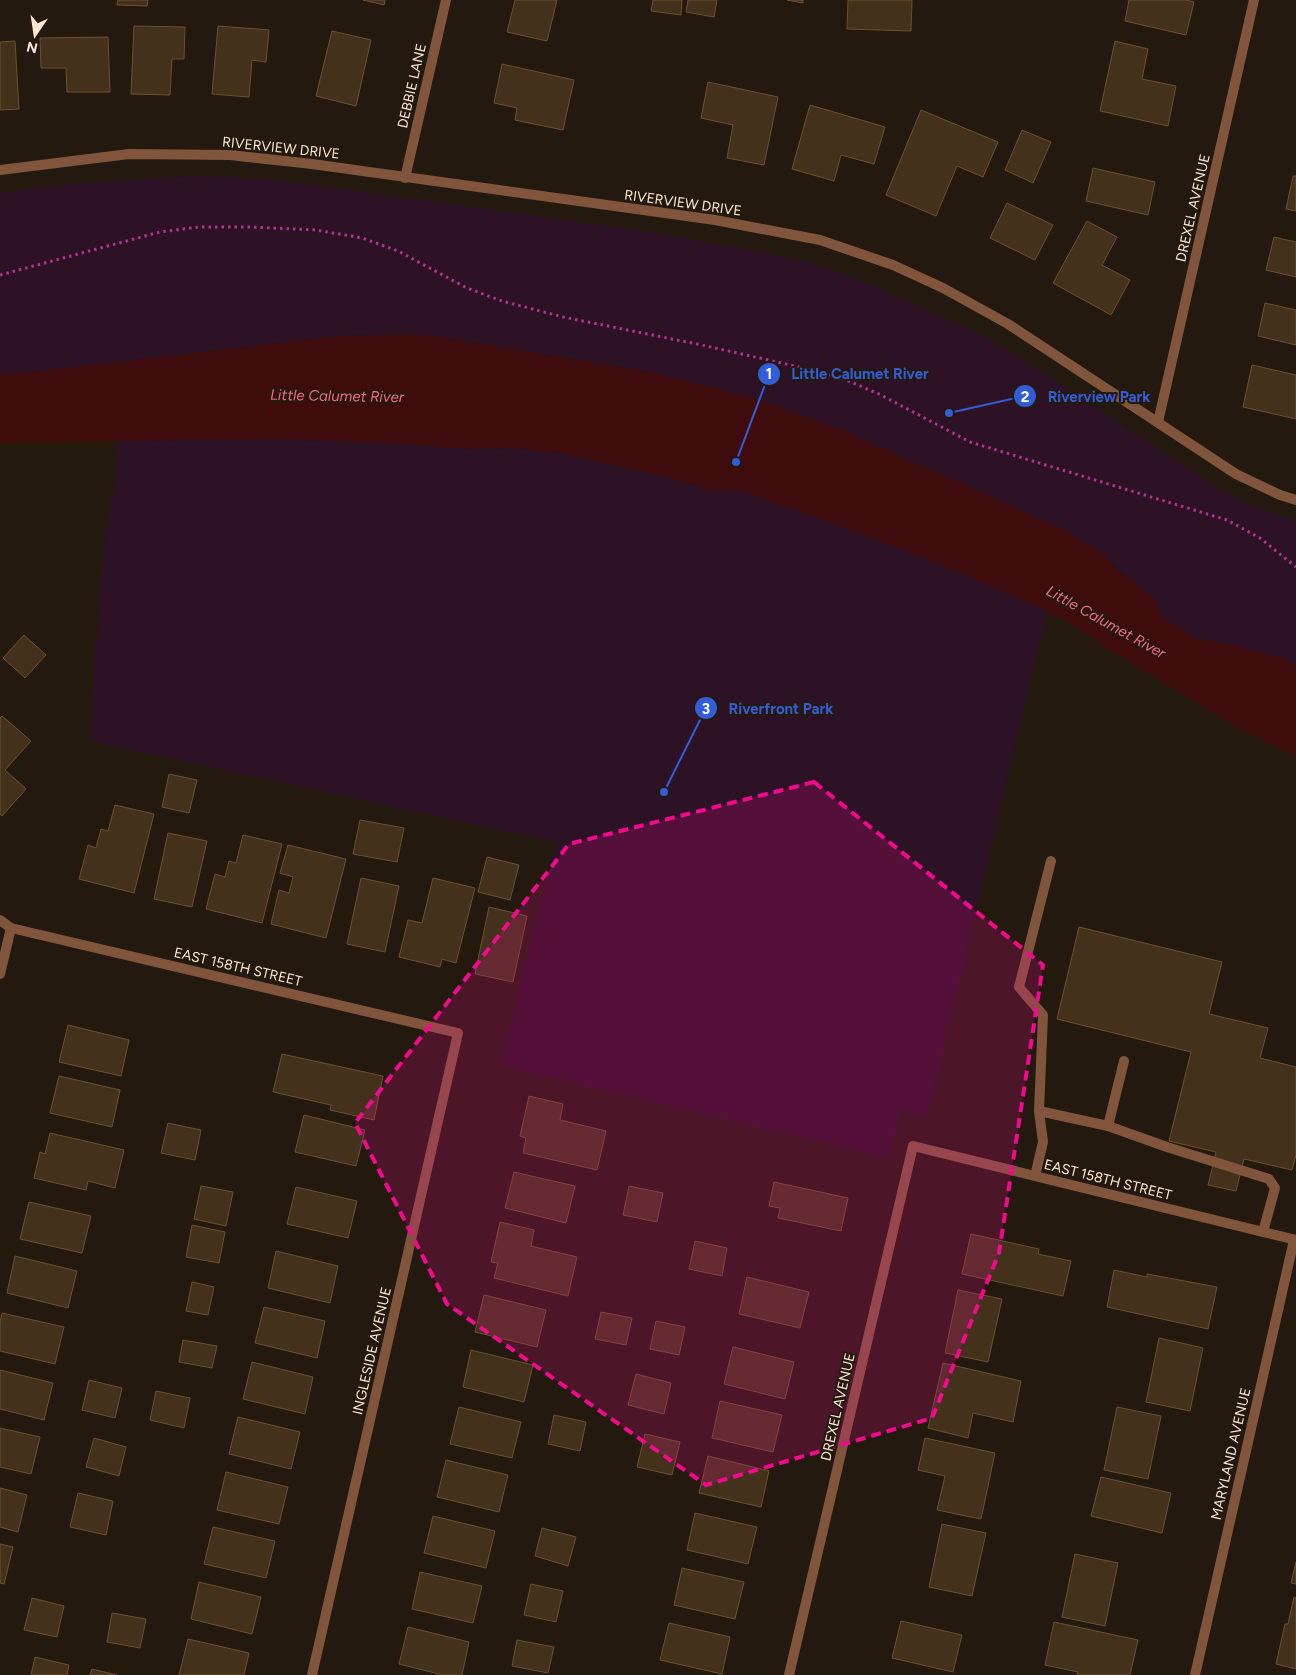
<svg xmlns="http://www.w3.org/2000/svg" width="1296" height="1675" viewBox="0 0 1296 1675" font-family="Figtree,sans-serif">
  <style>
    .green { fill: #2d1225 }
    .water { fill: #3f0c0e }
    .building { fill: #43311c; stroke: #6e502f }
    .lines { fill: none; stroke-linecap: round; stroke-linejoin: round }
    .path { stroke: #b0348f; stroke-width: 3; stroke-dasharray: 2.5 4; stroke-linecap: butt }
    .service { stroke: #80553c; stroke-width: 10 }
    .minor { stroke: #80553c; stroke-width: 10 }
    .marked { fill: #f20a8e; fill-opacity: 0.2; stroke: #f20a8e; stroke-width: 4; stroke-dasharray: 10 6; stroke-linejoin: round }
    .labels { text-anchor: middle; dominant-baseline: central; stroke-width: 4; stroke-linejoin: round; paint-order: stroke }
    .street-label { font-size: 14px; fill: #fde6d3; stroke: #23190f }
    .water-label { font-size: 15px; font-style: italic; fill: #f86684; stroke: #23190f }
    .leader { fill: none; stroke: #335dd8; stroke-width: 2 }
    .callout-dot { fill: #335dd8; stroke: #23190f; stroke-width: 2 }
    .mark-label { font-size: 15px; text-anchor: middle; font-weight: bold; fill: #fff }
    .callout-label { font-size: 15px; text-anchor: middle; font-weight: bold; fill: #335dd8; stroke: #23190f; stroke-width: 4; stroke-linejoin: round; paint-order: stroke }
  </style>
  <rect width="100%" height="100%" fill="#23190f"/>
  <g class="green">
    <path d="M195 176 270 179 651 232 771 254 824 267 879 288 980 334 1022 359 1219 489 1253 506 1296 522V664L1280 657 1233 645 1195 638 1164 619 1153 598 1121 572 1095 548 1060 528 840 429 750 397 656 373 420 334 340 336 24 373 0 374V193C65 183 130 179 195 176Z"/>
    <path d="M277 439 387 443 471 449 513 448 560 453 657 475 710 490 742 491 926 557 1047 611 927 1116 900 1111 889 1158 501 1066 556 842 90 741 99 588 119 441Z"/>
  </g>
  <path class="water" d="M420 334 656 373 750 397 840 429 1060 528 1095 548 1121 572 1153 598 1164 619 1195 638 1233 645 1280 657 1296 664V757L1238 728 1103 646C1069 619 1030 603 990 586 909 550 826 521 742 491L710 490 657 475 560 453 513 448 471 449 387 443 277 439 0 443V374L24 373 340 336Z"/>
  <g class="building">
    <path d="M118 0H148L147 6 117 5Z"/>
    <path d="M363 0H385L384 5Z"/>
    <path d="M515 0H557L547 41 507 32Z"/>
    <path d="M653 0H682L681 15 651 11Z"/>
    <path d="M688 0H717L714 17 686 12Z"/>
    <path d="M787 0H803V3Z"/>
    <path d="M848 0H912L911 31 847 29Z"/>
    <path d="M1129 0H1186L1194 2 1186 35 1125 21Z"/>
    <path d="M134 26 185 27 184 59H172L170 95 131 94Z"/>
    <path d="M218 26 269 30 266 62 252 60 249 97 212 94Z"/>
    <path d="M332 31 371 40 356 106 316 96Z"/>
    <path d="M108 37 110 92H67L66 68H41L40 38Z"/>
    <path d="M15 41 19 109 0 110V42Z"/>
    <path d="M1115 41 1148 49 1142 79 1176 86 1168 126 1100 111Z"/>
    <path d="M502 64 574 80 563 130 515 120 517 108 494 103Z"/>
    <path d="M708 82 778 97 764 165 727 158 733 125 701 118Z"/>
    <path d="M810 105 885 127 874 164 841 155 834 181 792 169Z"/>
    <path d="M921 110 998 142 983 177 957 166 936 216 886 195Z"/>
    <path d="M1022 130 1051 142 1033 183 1005 170Z"/>
    <path d="M1093 168 1155 182 1148 215 1086 201Z"/>
    <path d="M1293 176H1296V211L1286 209Z"/>
    <path d="M1007 203 1053 225 1035 260 990 238Z"/>
    <path d="M1087 221 1117 237 1102 265 1130 280 1111 315 1053 283Z"/>
    <path d="M1274 237 1296 242V277L1266 270Z"/>
    <path d="M1265 303 1296 310V345L1258 336Z"/>
    <path d="M1252 365 1296 375V419L1243 407Z"/>
    <path d="M24 635 46 655 25 678 3 658Z"/>
    <path d="M2 716 31 741 5 770 26 789 2 816 0 814V718Z"/>
    <path d="M169 774 197 780 189 813 162 807Z"/>
    <path d="M115 805 154 814 134 893 79 879 88 845 96 848 101 829 108 831Z"/>
    <path d="M360 820 404 828 397 862 353 854Z"/>
    <path d="M168 833 207 841 192 907 154 899Z"/>
    <path d="M243 835 282 844 262 923 206 909 215 874 225 877 229 861 236 863Z"/>
    <path d="M288 845 346 859 326 938 271 924 279 890 289 893 293 877 280 873Z"/>
    <path d="M487 857 519 865 510 900 478 892Z"/>
    <path d="M361 878 399 886 385 952 347 944Z"/>
    <path d="M433 878 475 888 456 963 442 959 440 967 399 957 408 920 422 923Z"/>
    <path d="M489 907 527 916 513 982 475 974Z"/>
    <path d="M1079 927 1222 962 1209 1014 1268 1028 1260 1058 1296 1067V1155L1292 1170 1244 1159 1236 1191 1208 1185 1216 1152 1169 1141 1191 1052 1057 1019Z"/>
    <path d="M68 1025 129 1040 121 1076 59 1062Z"/>
    <path d="M282 1054 383 1076 374 1120 330 1110 331 1105 273 1092Z"/>
    <path d="M59 1076 120 1090 112 1127 50 1113Z"/>
    <path d="M529 1096 563 1104 560 1120 606 1131 597 1170 523 1153 526 1138 520 1136Z"/>
    <path d="M304 1115 365 1130 356 1166 295 1152Z"/>
    <path d="M168 1123 201 1130 195 1160 161 1153Z"/>
    <path d="M50 1133 124 1150 115 1188 88 1181 86 1190 34 1178 40 1152 45 1154Z"/>
    <path d="M514 1172 575 1186 566 1223 505 1208Z"/>
    <path d="M774 1182 848 1198 841 1231 778 1218 780 1208 769 1206Z"/>
    <path d="M201 1186 233 1192 226 1226 194 1219Z"/>
    <path d="M629 1186 663 1193 657 1222 623 1215Z"/>
    <path d="M296 1187 357 1201 348 1238 287 1224Z"/>
    <path d="M29 1202 91 1216 82 1253 20 1239Z"/>
    <path d="M500 1222 534 1230 531 1246 577 1257 568 1296 494 1278 498 1263 491 1262Z"/>
    <path d="M192 1225 225 1232 219 1263 186 1257Z"/>
    <path d="M971 1234 1039 1249 1038 1254 1071 1261 1063 1296 962 1274Z"/>
    <path d="M695 1241 727 1248 722 1276 689 1269Z"/>
    <path d="M276 1251 338 1266 330 1303 268 1288Z"/>
    <path d="M15 1256 77 1271 68 1308 7 1293Z"/>
    <path d="M1114 1270 1147 1277V1274L1217 1287 1208 1329 1107 1307Z"/>
    <path d="M747 1277 809 1292 800 1328 739 1314Z"/>
    <path d="M192 1282 214 1287 208 1315 186 1311Z"/>
    <path d="M958 1290 1002 1299 988 1362 945 1353Z"/>
    <path d="M484 1295 546 1310 537 1347 475 1332Z"/>
    <path d="M264 1307 325 1321 317 1358 255 1343Z"/>
    <path d="M601 1312 632 1318 626 1345 595 1339Z"/>
    <path d="M2 1313 64 1327 55 1364 0 1351V1322Z"/>
    <path d="M656 1321 685 1327 679 1355 650 1349Z"/>
    <path d="M1159 1338 1203 1348 1190 1411 1146 1402Z"/>
    <path d="M183 1340 217 1346 212 1368 179 1362Z"/>
    <path d="M733 1347 794 1362 785 1399 724 1384Z"/>
    <path d="M471 1350 533 1365 524 1402 463 1387Z"/>
    <path d="M252 1362 313 1377 305 1414 243 1399Z"/>
    <path d="M943 1363 1021 1381 1013 1422 973 1413 968 1438 928 1428Z"/>
    <path d="M0 1370 53 1383 44 1420 0 1409Z"/>
    <path d="M636 1374 671 1383 664 1414 628 1405Z"/>
    <path d="M89 1380 122 1388 115 1418 82 1410Z"/>
    <path d="M156 1391 190 1398 184 1428 150 1420Z"/>
    <path d="M720 1401 782 1415 773 1452 712 1438Z"/>
    <path d="M459 1407 521 1422 512 1458 450 1444Z"/>
    <path d="M1117 1407 1161 1416 1148 1479 1104 1470Z"/>
    <path d="M554 1415 586 1422 580 1451 548 1444Z"/>
    <path d="M238 1417 300 1432 291 1469 229 1454Z"/>
    <path d="M0 1428 40 1437 31 1474 0 1467Z"/>
    <path d="M645 1434 680 1442 672 1475 637 1467Z"/>
    <path d="M94 1438 126 1447 119 1476 86 1467Z"/>
    <path d="M925 1438 995 1453 981 1519 937 1510 945 1476 918 1470Z"/>
    <path d="M708 1456 769 1471 761 1507 699 1493Z"/>
    <path d="M446 1460 508 1475 499 1512 437 1497Z"/>
    <path d="M226 1472 288 1487 279 1524 217 1510Z"/>
    <path d="M1101 1477 1171 1493 1162 1533 1091 1516Z"/>
    <path d="M0 1488 27 1495 18 1532 0 1527Z"/>
    <path d="M78 1493 113 1501 106 1535 70 1527Z"/>
    <path d="M695 1513 757 1527 748 1564 687 1550Z"/>
    <path d="M433 1516 495 1531 486 1568 424 1553Z"/>
    <path d="M942 1524 986 1533 972 1596 929 1587Z"/>
    <path d="M213 1527 275 1541 266 1578 204 1564Z"/>
    <path d="M542 1528 576 1537 568 1566 535 1556Z"/>
    <path d="M0 1544 13 1547 4 1584 0 1583Z"/>
    <path d="M1075 1554 1118 1563 1105 1626 1062 1617Z"/>
    <path d="M1296 1562V1584L1291 1583Z"/>
    <path d="M682 1568 744 1582 735 1619 674 1605Z"/>
    <path d="M420 1572 482 1586 473 1623 412 1609Z"/>
    <path d="M199 1582 261 1597 252 1634 191 1619Z"/>
    <path d="M531 1584 563 1591 556 1622 524 1615Z"/>
    <path d="M1294 1597 1296 1598V1669L1276 1664 1285 1624H1288Z"/>
    <path d="M32 1598 64 1606 57 1637 24 1630Z"/>
    <path d="M112 1613 146 1619 140 1648 107 1642Z"/>
    <path d="M901 1621 962 1635 953 1672 892 1658Z"/>
    <path d="M1054 1622 1138 1640 1130 1675H1077L1078 1672 1045 1665Z"/>
    <path d="M669 1623 730 1637 722 1674 660 1660Z"/>
    <path d="M408 1627 469 1642 462 1675H443L399 1664Z"/>
    <path d="M188 1639 249 1653 244 1675H179Z"/>
    <path d="M517 1640 554 1647 548 1673 512 1666Z"/>
    <path d="M35 1657 69 1665 67 1675H31Z"/>
    <path d="M92 1669 117 1675H90Z"/>
  </g>
  <g class="lines">
    <path class="path" d="M0 275 160 232 199 227H251L316 230 362 238 398 251 467 288 502 301 563 317 702 345 808 369 844 379 881 395 970 442 1227 520 1260 538 1296 567"/>
    <g class="service">
      <path d="M1039 1111 1108 1126 1124 1061"/>
      <path d="M1108 1126 1167 1147 1269 1179 1275 1188 1263 1232"/>
      <path d="M1035 1176 1043 1142 1039 1111 1043 1015 1019 987 1051 861"/>
    </g>
    <g class="minor">
      <path d="M0 170 129 154 230 155 312 164 715 220 820 240 893 265 943 288 1008 324 1236 474 1280 495 1296 500"/>
      <path d="M405 178 446 0"/>
      <path d="M1158 422 1254 0"/>
      <path d="M0 920 11 928 458 1033 312 1675"/>
      <path d="M0 974 11 928"/>
      <path d="M789 1675 913 1146 1296 1240"/>
      <path d="M1195 1675 1294 1240"/>
    </g>
  </g>
  <path class="marked" d="M814 782 1043 965 999 1253 932 1418 706 1485 447 1304 355 1123 569 844Z"/>
  <g class="labels">
    <g class="street-label">
      <text transform="translate(412 86) rotate(-77)">DEBBIE LANE</text>
      <text transform="translate(281 148) rotate(6)">RIVERVIEW DRIVE</text>
      <text transform="translate(683 203) rotate(8)">RIVERVIEW DRIVE</text>
      <text transform="translate(1193 208) rotate(-77)">DREXEL AVENUE</text>
      <text transform="translate(238 967) rotate(13)">EAST 158TH STREET</text>
      <text transform="translate(1108 1180) rotate(14)">EAST 158TH STREET</text>
      <text transform="translate(372 1351) rotate(-77)">INGLESIDE AVENUE</text>
      <text transform="translate(838 1407) rotate(-77)">DREXEL AVENUE</text>
      <text transform="translate(1231 1454) rotate(-77)">MARYLAND AVENUE</text>
    </g>
    <g class="water-label">
      <text transform="translate(337 396) rotate(1)">Little Calumet River</text>
      <text transform="translate(1106 622) rotate(29)">Little Calumet River</text>
    </g>
  </g>
  <path class="leader" d="M736 462L769 374M949 413L1025 396M664 792L706 708"/>
  <g class="callout-dot">
    <circle cx="736" cy="462" r="5"/>
    <circle cx="949" cy="413" r="5"/>
    <circle cx="664" cy="792" r="5"/>
    <circle cx="769" cy="374" r="12"/>
    <circle cx="1025" cy="396" r="12"/>
    <circle cx="706" cy="708" r="12"/>
  </g>
  <g class="mark-label">
    <text x="769" y="379">1</text>
    <text x="1025" y="402">2</text>
    <text x="706" y="714">3</text>
  </g>
  <g class="callout-label">
    <text x="860" y="379">Little Calumet River</text>
    <text x="1099" y="402">Riverview Park</text>
    <text x="781" y="714">Riverfront Park</text>
  </g>
  <g transform="translate(35 35) rotate(193)" stroke="#23190f" stroke-width="4" paint-order="stroke">
  <path d="M0-4L9 19L0 12L-9 19Z" fill="#fde6d3"/>
  <text y="-8" font-size="14" font-weight="bold" text-anchor="middle" fill="#fde6d3">N</text>
  </g>
</svg>
